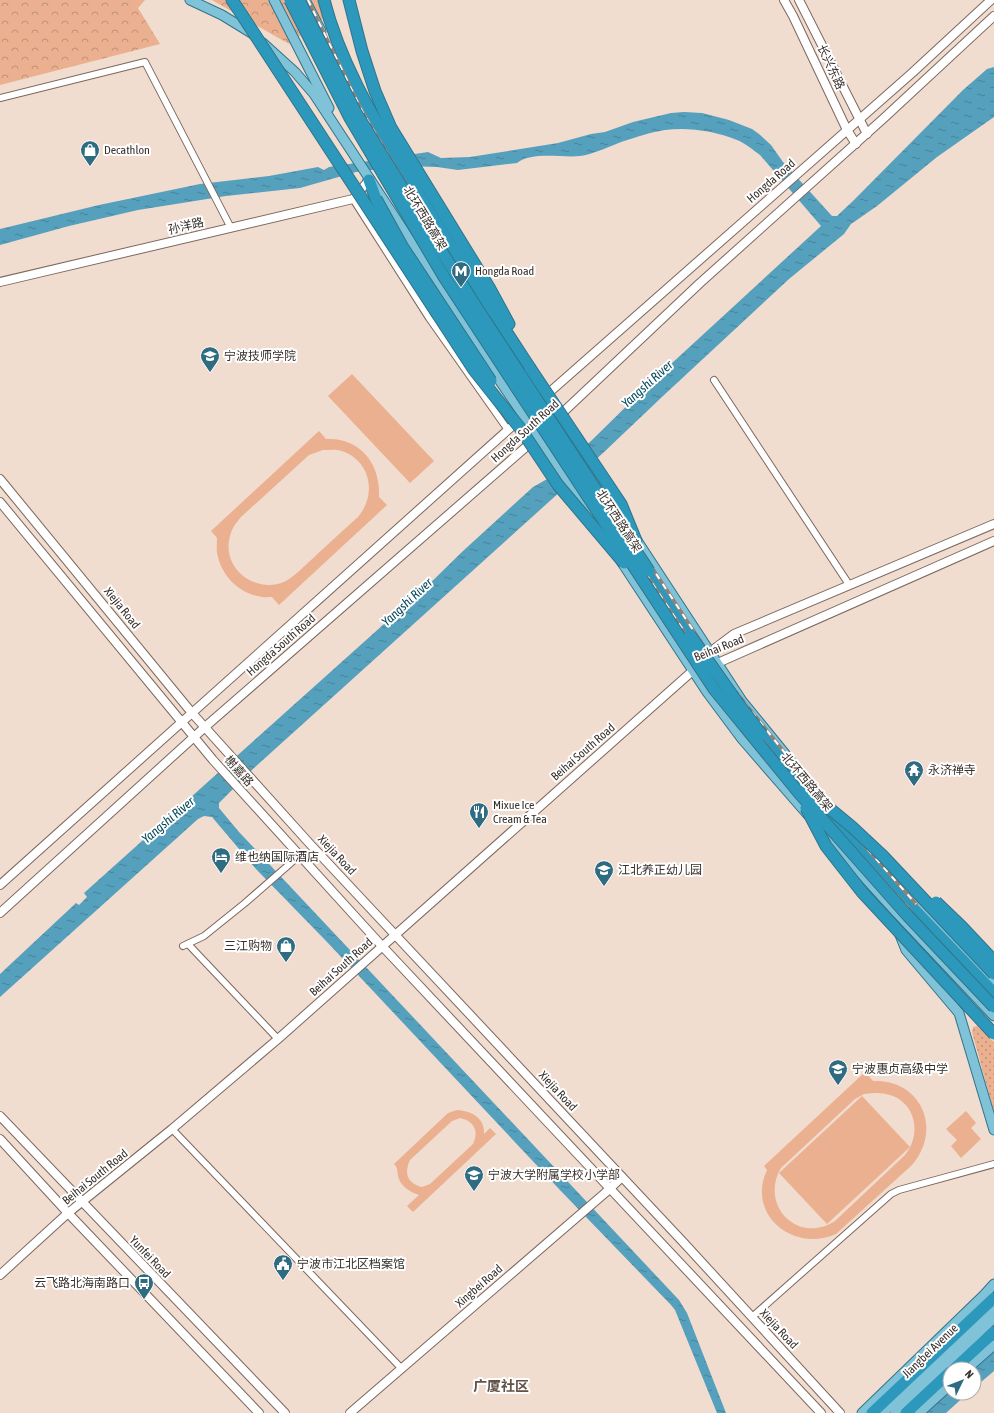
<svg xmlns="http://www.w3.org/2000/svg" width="994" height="1413" viewBox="0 0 994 1413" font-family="'Asap Condensed','Noto Sans SC',sans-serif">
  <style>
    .grass { fill: url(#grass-dots) }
    .park { fill: url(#park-crowns) }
    .pitch { fill: #ebb08f; fill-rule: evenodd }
    .water { fill: url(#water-ripples) }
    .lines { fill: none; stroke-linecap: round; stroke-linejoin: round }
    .street-casing { stroke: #7b685e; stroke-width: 8 }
    .secondary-casing { stroke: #7b685e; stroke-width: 10 }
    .primary-casing { stroke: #307489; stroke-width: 11 }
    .highway-casing { stroke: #307489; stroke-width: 13 }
    .street { stroke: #fff; stroke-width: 6 }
    .secondary { stroke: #fff; stroke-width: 8 }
    .primary { stroke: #80c2d7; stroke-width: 9 }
    .highway { stroke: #2c99bc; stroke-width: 11 }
    .rail-casing { stroke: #90827a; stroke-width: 3.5 }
    .rail { stroke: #fff; stroke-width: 2; stroke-dasharray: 6; stroke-linecap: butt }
    .highway-bridge-casing { stroke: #307489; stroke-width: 13; stroke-linecap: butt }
    .highway-bridge { stroke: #2c99bc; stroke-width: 11 }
    .labels { text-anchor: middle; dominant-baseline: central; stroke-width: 4; stroke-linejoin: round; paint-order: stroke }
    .street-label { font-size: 12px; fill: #38302b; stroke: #fff }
    .poi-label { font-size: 12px; fill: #38302b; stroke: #fff; text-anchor: start }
    .water-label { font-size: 13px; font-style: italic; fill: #05495d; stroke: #fff }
    .quarter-label { font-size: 14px; font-weight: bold; fill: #625147; stroke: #fff }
  </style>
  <defs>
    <pattern id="grass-dots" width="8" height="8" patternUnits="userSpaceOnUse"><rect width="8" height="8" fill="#ebb08f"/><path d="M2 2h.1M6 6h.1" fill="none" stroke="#bf9075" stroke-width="1.8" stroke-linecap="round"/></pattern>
    <pattern id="park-crowns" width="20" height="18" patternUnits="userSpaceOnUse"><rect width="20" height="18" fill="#ebb08f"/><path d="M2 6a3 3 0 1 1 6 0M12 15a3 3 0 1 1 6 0" fill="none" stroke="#bf9075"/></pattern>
    <pattern id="water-ripples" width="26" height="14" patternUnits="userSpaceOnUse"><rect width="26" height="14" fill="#55a0bc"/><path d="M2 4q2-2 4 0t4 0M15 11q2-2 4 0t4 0" fill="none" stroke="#478399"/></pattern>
  </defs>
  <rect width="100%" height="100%" fill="#f1dcd0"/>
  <path class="grass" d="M977 1026 994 1042V1112L972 1032 973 1027Z"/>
  <g class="park">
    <path d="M0 0H145L138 8 160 44 0 85Z"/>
    <path d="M212 0H331L333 11 289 44Z"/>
  </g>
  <g class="pitch">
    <path d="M352 374 434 461 410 483 328 396Z"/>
    <path d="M319 431 326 439C360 437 381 464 379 497L387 505 279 605 272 597C246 599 224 581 218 557 216 551 217 544 217 538L211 531ZM323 450C329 450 336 449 342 451 371 461 377 495 358 517 342 531 326 546 310 561 302 568 294 577 284 582 255 594 221 568 230 536 232 528 236 523 241 517L309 455Z"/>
    <path d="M865 1072 873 1081C921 1079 943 1129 912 1165L836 1234C794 1253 746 1215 767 1170L764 1166ZM874 1093C883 1093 891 1094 899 1099 918 1112 919 1138 905 1155L835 1221C798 1245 759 1205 781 1168L855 1099 864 1094Z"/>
    <path d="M862 1096 910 1147 827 1224 779 1173Z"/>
    <path d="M457 1110C472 1111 485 1118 484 1134L490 1128 496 1134 413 1212 407 1206 419 1195C410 1192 400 1186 398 1176 397 1170 398 1168 394 1164L448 1113ZM460 1118C475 1121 479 1132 473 1144L430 1184 422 1187C407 1183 404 1173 410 1160L452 1121Z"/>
    <path d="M966 1111 976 1123 971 1128 981 1139 961 1158 951 1146 957 1140 946 1129Z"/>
  </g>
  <g class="water">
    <path d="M994 67V117L937 157 877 206 851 224 844 234 789 279 663 396 603 453 254 768 219 803V808L239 832 679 1300 687 1313 726 1413H717L675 1310 671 1305 559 1189 328 943 256 869 212 817 204 816 198 819 0 997V974L76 903 79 905 87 897 84 893 384 624 417 596 463 551 533 487 549 478 591 441 646 387 821 226 760 155C753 150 745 143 737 140 715 131 688 127 665 130 651 132 637 137 624 141 612 145 592 155 580 156 562 158 532 151 517 163L458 170 437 167 405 166 356 172 300 188 226 196 138 210 69 226 0 245V229L99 205 200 184 269 176 318 167 324 170 329 167 428 152 441 158 470 157 558 143 591 134 605 132 633 122 671 113 684 112 702 113 729 120 752 129 759 134 771 145 783 162 832 216H837L854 200 963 90 987 69Z"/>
    <path d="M994 1351V1371L974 1388 973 1369Z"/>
    <path d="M950 1390V1393H968L946 1413H925Z"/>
  </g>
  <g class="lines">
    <defs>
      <g id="street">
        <path d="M0 98 145 62 231 228"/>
        <path d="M353 199 429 318 508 430"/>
        <path d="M714 380 848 583"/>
        <path d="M188 944 278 1039"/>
        <path d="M183 946 204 936 245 903 300 855"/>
        <path d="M172 1129 402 1369"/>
        <path d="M752 1317 891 1194 899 1190 994 1164"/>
      </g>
      <g id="secondary">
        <path d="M784 0 793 16 847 130 856 144"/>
        <path d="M799 0 867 134"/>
        <path d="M0 282 353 199 369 180"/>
        <path d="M535 405 912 73 991 0"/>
        <path d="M558 417 700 283 884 118 994 16"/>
        <path d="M0 479 192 713 310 844 684 1243 840 1413"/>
        <path d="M0 502 213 760 382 946 821 1413"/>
        <path d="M706 657 710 652 734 634 994 524"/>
        <path d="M711 666 994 541"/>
        <path d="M0 885 519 420"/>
        <path d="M0 913 205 727 534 440"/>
        <path d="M0 1116 285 1413"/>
        <path d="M0 1139 68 1213 259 1413"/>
        <path d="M0 1275 68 1213 172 1129 278 1039 697 667"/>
        <path d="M350 1413 605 1193 622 1177"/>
      </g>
      <g id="primary">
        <path d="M190 0 222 15 253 34"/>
        <path d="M274 0 329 108"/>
        <path d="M305 0 321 31"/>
        <path d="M263 43 295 72 314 94 436 280 502 384 597 524"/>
        <path d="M336 61 403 180"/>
        <path d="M468 284 487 314"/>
        <path d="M549 408 624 521"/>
        <path d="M634 536 742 701 817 793"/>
        <path d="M619 558 707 692 742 739 808 815"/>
        <path d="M818 826 894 910 994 1016"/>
        <path d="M849 830 871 855"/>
        <path d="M900 886 994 982"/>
        <path d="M900 935 906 950 959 1013 994 1130"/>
        <path d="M967 1369 994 1345"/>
        <path d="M862 1413 984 1295 994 1284"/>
        <path d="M883 1413 994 1307"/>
        <path d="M895 1413 994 1318"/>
        <path d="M919 1413 950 1385"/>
      </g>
      <g id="highway">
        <path d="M232 0 242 15"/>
        <path d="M324 0C339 59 370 112 401 164 441 233 486 301 530 368"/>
        <path d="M349 0 362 51 375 91 391 128 490 289 509 324"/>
        <path d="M369 180 376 199"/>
        <path d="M649 571 690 635"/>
        <path d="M762 735C832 827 915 909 994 993"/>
        <path d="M954 1369 994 1332"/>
        <path d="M872 1413 994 1298"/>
        <path d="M906 1413 950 1372"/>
      </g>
    </defs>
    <use href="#street" class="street-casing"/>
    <use href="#secondary" class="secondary-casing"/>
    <use href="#primary" class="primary-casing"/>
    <use href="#highway" class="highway-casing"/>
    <use href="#street" class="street"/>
    <use href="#secondary" class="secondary"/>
    <use href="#primary" class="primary"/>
    <use href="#highway" class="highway"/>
    <defs>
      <g id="rail">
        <path d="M297 0 354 115 457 289 719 684 802 791 910 910"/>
        <path d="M308 0 362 111 466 285 724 677 809 783 916 904"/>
      </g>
    </defs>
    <use href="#rail" class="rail-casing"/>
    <use href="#rail" class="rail"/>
    <defs>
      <g id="highway-bridge">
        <path d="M290 0 350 118 444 277 714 689 799 793 908 916 994 1007"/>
        <path d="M299 0 356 113 473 302 649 571"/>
        <path d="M242 15 474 370 520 428 558 485 624 563"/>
        <path d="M376 199 402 246 491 381"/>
        <path d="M530 368 621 504 637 543"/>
        <path d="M690 635 737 702 762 735"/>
        <path d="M805 788 852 827 883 856 994 974"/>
        <path d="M806 808 826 846 862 892 994 1034"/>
        <path d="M936 902 962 927 994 961"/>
      </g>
    </defs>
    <use href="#highway-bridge" class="highway-bridge-casing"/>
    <use href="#highway-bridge" class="highway-bridge"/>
  </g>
  <defs>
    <symbol id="shop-pin" viewBox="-11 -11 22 30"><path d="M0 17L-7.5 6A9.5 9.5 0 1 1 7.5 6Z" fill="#2f6c82" stroke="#fff"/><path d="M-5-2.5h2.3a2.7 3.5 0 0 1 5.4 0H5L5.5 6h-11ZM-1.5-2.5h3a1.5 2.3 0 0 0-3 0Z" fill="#fff"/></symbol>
    <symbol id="metro-pin" viewBox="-11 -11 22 30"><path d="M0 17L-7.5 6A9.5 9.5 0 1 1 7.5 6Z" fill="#2f6c82" stroke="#fff"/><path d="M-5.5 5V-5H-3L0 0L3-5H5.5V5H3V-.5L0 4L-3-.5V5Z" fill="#fff"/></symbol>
    <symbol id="university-pin" viewBox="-11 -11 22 30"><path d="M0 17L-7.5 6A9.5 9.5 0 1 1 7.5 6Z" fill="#2f6c82" stroke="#fff"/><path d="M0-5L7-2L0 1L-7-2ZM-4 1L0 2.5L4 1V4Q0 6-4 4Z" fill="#fff"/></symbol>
    <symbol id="temple-pin" viewBox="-11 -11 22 30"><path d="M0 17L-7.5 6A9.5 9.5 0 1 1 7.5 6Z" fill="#2f6c82" stroke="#fff"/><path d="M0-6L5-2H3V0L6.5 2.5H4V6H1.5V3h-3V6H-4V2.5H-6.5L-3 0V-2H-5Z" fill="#fff"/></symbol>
    <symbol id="restaurant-pin" viewBox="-11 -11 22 30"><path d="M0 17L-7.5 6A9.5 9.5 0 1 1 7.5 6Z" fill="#2f6c82" stroke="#fff"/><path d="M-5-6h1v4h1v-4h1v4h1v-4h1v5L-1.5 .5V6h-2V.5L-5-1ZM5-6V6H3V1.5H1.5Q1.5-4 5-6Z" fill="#fff"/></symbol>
    <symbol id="hotel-pin" viewBox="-11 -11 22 30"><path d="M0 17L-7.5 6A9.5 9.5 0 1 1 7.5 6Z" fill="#2f6c82" stroke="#fff"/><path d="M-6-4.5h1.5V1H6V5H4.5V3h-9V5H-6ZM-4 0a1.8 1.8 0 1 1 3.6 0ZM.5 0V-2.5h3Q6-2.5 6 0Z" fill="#fff"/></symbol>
    <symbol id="school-pin" viewBox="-11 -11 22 30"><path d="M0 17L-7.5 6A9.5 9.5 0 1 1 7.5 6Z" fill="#2f6c82" stroke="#fff"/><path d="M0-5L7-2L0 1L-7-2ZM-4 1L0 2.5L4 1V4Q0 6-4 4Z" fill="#fff"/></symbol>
    <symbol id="civic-pin" viewBox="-11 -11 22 30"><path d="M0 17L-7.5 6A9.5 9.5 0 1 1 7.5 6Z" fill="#2f6c82" stroke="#fff"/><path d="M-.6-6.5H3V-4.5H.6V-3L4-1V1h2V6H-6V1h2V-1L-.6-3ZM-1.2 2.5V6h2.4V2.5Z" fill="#fff"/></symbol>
    <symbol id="bus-pin" viewBox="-11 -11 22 30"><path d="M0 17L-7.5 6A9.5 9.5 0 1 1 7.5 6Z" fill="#2f6c82" stroke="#fff"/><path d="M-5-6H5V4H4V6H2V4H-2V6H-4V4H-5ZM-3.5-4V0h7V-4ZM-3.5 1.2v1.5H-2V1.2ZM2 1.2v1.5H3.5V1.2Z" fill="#fff"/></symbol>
  </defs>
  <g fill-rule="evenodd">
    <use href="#shop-pin" x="79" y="139" width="22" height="30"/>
    <use href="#metro-pin" x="450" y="260" width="22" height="30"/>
    <use href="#university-pin" x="199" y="345" width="22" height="30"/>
    <use href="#temple-pin" x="903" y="759" width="22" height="30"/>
    <use href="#restaurant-pin" x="468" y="801" width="22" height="30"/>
    <use href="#hotel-pin" x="210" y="846" width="22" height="30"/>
    <use href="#school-pin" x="593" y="859" width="22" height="30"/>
    <use href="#shop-pin" x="275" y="935" width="22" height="30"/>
    <use href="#school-pin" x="827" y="1058" width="22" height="30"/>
    <use href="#school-pin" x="463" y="1164" width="22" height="30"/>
    <use href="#civic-pin" x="272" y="1253" width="22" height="30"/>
    <use href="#bus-pin" x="133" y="1272" width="22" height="30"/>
  </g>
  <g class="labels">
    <g class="street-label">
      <text transform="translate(831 67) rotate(65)">长兴东路</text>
      <text transform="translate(771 181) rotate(-41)">Hongda Road</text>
      <text transform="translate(425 218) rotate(59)">北环西路高架</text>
      <text transform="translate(186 226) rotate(-13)">孙洋路</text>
      <text transform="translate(525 431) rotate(-42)">Hongda South Road</text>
      <text transform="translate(619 521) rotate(57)">北环西路高架</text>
      <text transform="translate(122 608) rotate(51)">Xiejia Road</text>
      <text transform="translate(281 645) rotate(-41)">Hongda South Road</text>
      <text transform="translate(719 648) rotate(-22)">Beihai Road</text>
      <text transform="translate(583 752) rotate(-41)">Beihai South Road</text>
      <text transform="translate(239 771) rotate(48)">榭嘉路</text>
      <text transform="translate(807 782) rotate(50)">北环西路高架</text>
      <text transform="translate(337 855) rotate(47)">Xiejia Road</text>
      <text transform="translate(341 967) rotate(-42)">Beihai South Road</text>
      <text transform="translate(558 1091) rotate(47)">Xiejia Road</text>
      <text transform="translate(95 1177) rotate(-39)">Beihai South Road</text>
      <text transform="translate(150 1257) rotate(46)">Yunfei Road</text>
      <text transform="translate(479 1286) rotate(-41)">Xingbei Road</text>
      <text transform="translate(779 1329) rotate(47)">Xiejia Road</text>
      <text transform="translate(930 1351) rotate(-44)">Jiangbei Avenue</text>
    </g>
    <g class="poi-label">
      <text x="104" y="150">Decathlon</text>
      <text x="475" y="271">Hongda Road</text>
      <text x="224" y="356">宁波技师学院</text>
      <text x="928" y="770">永济禅寺</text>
      <text x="493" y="805">Mixue Ice<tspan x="493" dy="14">Cream &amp; Tea</tspan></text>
      <text x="235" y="857">维也纳国际酒店</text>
      <text x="618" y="870">江北养正幼儿园</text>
      <text x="272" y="946" text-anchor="end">三江购物</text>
      <text x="852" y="1069">宁波惠贞高级中学</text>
      <text x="488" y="1175">宁波大学附属学校小学部</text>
      <text x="297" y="1264">宁波市江北区档案馆</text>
      <text x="130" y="1283" text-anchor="end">云飞路北海南路口</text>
    </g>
    <g class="water-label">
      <text transform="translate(647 384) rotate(-42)">Yangshi River</text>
      <text transform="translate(407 602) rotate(-43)">Yangshi River</text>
      <text transform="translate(168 820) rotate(-40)">Yangshi River</text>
    </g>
    <g class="quarter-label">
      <text x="501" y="1386">广厦社区</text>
    </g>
  </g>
  <g transform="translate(962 1381) rotate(47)"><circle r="19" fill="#ffffff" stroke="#afacaa"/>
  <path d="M0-3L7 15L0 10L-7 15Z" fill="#2f6c82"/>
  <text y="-6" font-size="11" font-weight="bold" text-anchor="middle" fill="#38302b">N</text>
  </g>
</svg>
